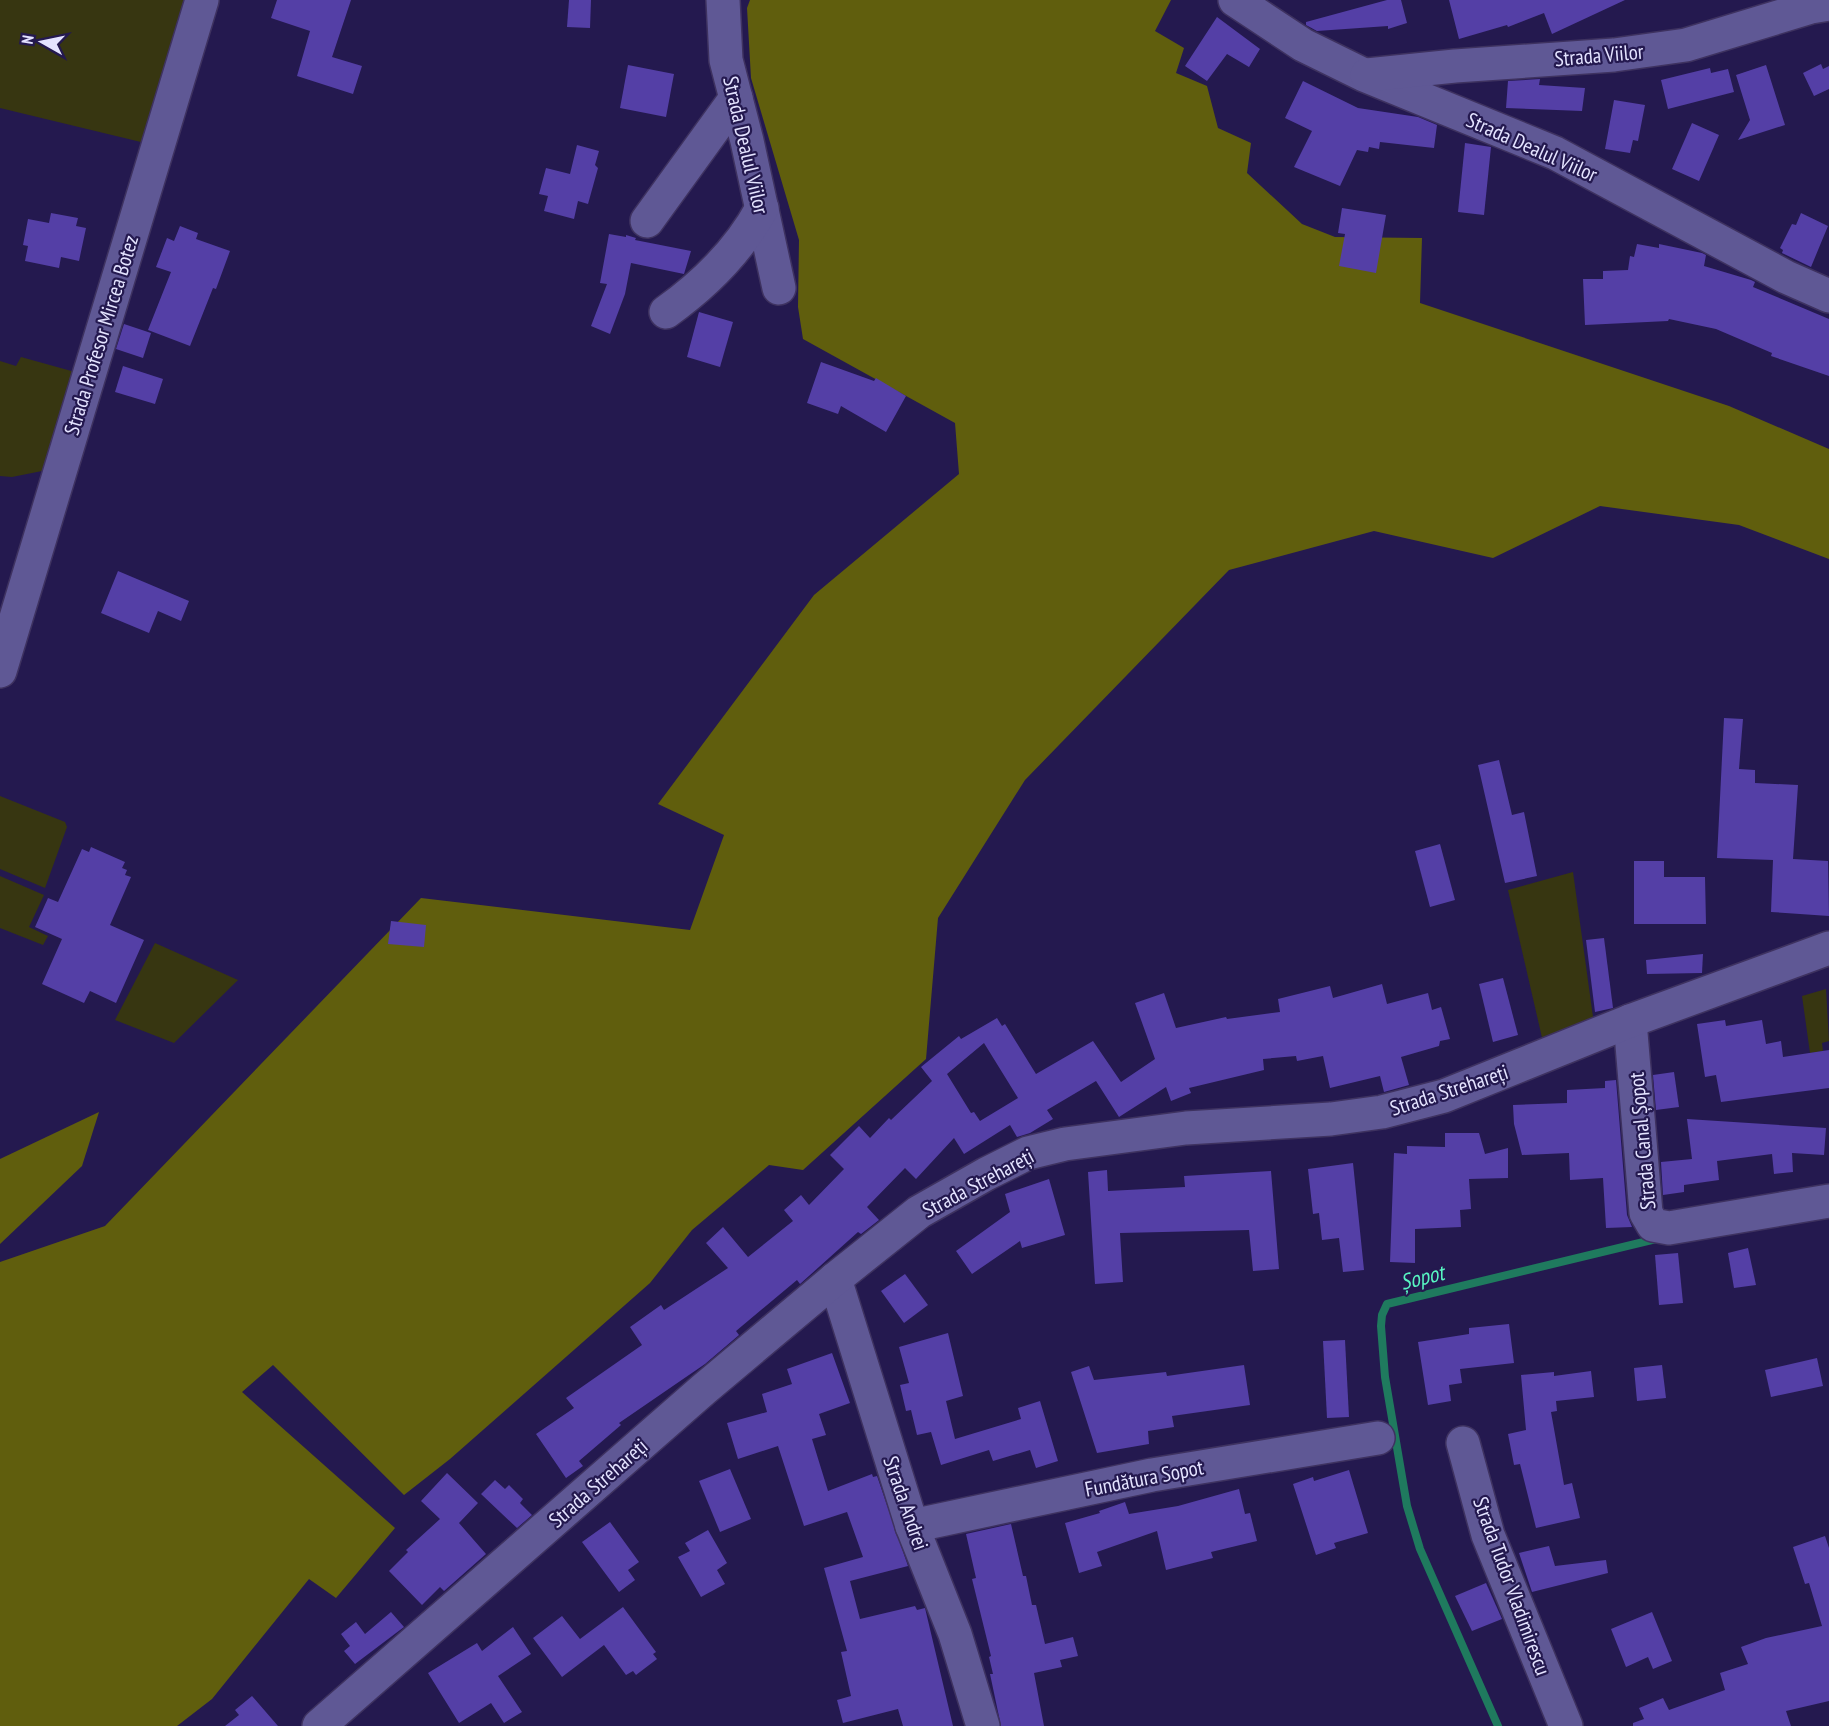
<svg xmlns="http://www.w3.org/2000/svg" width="1829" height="1726" viewBox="0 0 1829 1726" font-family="'PT Sans Narrow',sans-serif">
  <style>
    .green { fill: #373611 }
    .forest { fill: #605e0d }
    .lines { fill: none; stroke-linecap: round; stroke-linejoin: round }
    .stream { stroke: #1f7a5e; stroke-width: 8 }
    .building { fill: #543fa6; fill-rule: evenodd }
    .minor-casing { stroke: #3e3260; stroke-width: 36 }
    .minor { stroke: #5f5895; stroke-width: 33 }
    .labels { text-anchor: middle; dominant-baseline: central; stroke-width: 4.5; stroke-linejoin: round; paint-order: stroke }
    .street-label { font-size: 21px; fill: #e4e3ff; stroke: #24194f }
    .water-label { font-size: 22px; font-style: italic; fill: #58f6c2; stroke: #24194f }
  </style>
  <rect width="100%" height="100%" fill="#24194f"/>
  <g class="green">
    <path d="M0 0H188L145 143 0 108Z"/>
    <path d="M21 357 75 372 47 470 12 477 0 476V361L16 366Z"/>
    <path d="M0 796 65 822 67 827 45 888 0 869Z"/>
    <path d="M1573 872 1594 1024 1543 1042 1508 890Z"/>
    <path d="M0 876 44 895 29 927 48 936 43 945 0 928Z"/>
    <path d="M155 943 238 980 174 1043 115 1020Z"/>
    <path d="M1826 989 1829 1041 1822 1043 1823 1051 1810 1053 1802 996Z"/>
  </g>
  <g class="forest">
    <path d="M750 0H1171L1155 31 1184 48 1176 73 1207 86 1218 128 1251 143 1247 173 1302 224 1335 237 1422 238 1420 303 1729 406 1829 449V559L1739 525 1600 506 1493 558 1374 531 1229 570 1025 780 938 918 926 1059 803 1170 769 1165 692 1230 650 1283 450 1459 404 1495 273 1365 242 1392 395 1528 336 1598 309 1579 212 1699 177 1726H0V1262L105 1226 421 898 690 930 724 835 658 804 814 595 959 474 955 423 803 339 798 307 799 240 751 78 747 8Z"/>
    <path d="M99 1112 82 1166 0 1244V1159Z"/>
  </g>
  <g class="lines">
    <path class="stream" d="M1498 1726 1420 1549 1407 1506 1385 1377 1381 1326 1382 1315 1387 1304 1656 1239"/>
  </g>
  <g class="building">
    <path d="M277 0H351L332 57 362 66 353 94 297 76 310 31 271 18Z"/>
    <path d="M569 0H591L590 28 567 27Z"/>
    <path d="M1387 0H1401L1407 23 1388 29V26L1317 31 1306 25V22Z"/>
    <path d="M1449 0H1625L1552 34 1544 13 1508 27 1507 25 1459 39Z"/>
    <path d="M1217 17 1260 49 1249 67 1227 54 1207 81 1185 66Z"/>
    <path d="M1821 64 1823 69 1829 66V89L1814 96 1803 73Z"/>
    <path d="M628 65 674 74 666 117 620 108Z"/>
    <path d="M1766 65 1785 125 1738 140 1750 120 1736 75Z"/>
    <path d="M1710 68 1711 73 1728 69 1734 92 1668 109 1661 80Z"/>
    <path d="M1540 79 1539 85 1585 88 1582 111 1506 108 1508 81Z"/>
    <path d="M1303 81 1358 108 1418 117 1437 125 1434 148 1380 142 1379 149 1369 147 1368 152 1357 150 1340 186 1294 167 1312 131 1285 118Z"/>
    <path d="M1614 100 1645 105 1638 141 1633 140 1630 153 1605 149Z"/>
    <path d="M1692 123 1719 135 1699 181 1672 169Z"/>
    <path d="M1465 143 1491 147 1484 215 1458 212Z"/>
    <path d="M577 145 599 151 595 165 598 168 588 204 578 201 574 219 544 211 548 196 539 194 546 168 570 174Z"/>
    <path d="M1342 208 1386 215 1376 273 1339 266 1345 234 1338 233Z"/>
    <path d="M51 213 78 218 76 226 86 228 79 261 61 257 59 268 25 261 28 246 23 245 28 219 49 223Z"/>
    <path d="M1801 213 1828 226 1811 267 1782 253 1783 250 1780 248 1792 224 1796 225Z"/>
    <path d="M180 226 198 233 196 239 230 251 216 289 213 288 190 346 148 330 171 272 156 267 167 238 174 241Z"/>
    <path d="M609 234 626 237V235L636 238 635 240 691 251 684 274 631 263 625 294 610 334 591 326 607 284 600 283Z"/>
    <path d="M1637 244 1659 248V244L1702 253 1706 255 1704 266 1751 280 1755 282 1753 287 1829 319V376L1771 356 1772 353 1716 329 1669 319 1668 321 1585 325 1583 279H1603V271L1628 270 1630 256 1634 257Z"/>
    <path d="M699 312 733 322 720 367 687 357Z"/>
    <path d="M124 324 151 333 143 358 116 349Z"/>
    <path d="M821 362 874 381 876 378 906 396 886 432 841 406 838 414 807 403Z"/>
    <path d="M123 366 163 379 155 404 115 392Z"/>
    <path d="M118 571 189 601 181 621 158 611 149 633 101 613Z"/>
    <path d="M1724 718 1743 719 1739 769 1755 770V783L1798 785 1793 859 1828 861 1829 916 1771 912 1773 860 1717 858Z"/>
    <path d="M1499 760 1512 815 1524 812 1537 876 1505 883 1478 765Z"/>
    <path d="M1440 844 1455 900 1430 907 1415 851Z"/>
    <path d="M91 847 125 862 122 868 127 870 125 875 131 877 110 925 144 940 116 1003 90 991 84 1003 42 984 62 939 35 927 48 898 58 902 82 849 89 852Z"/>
    <path d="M1634 861H1664V877H1705L1706 924H1634Z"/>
    <path d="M391 921 426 925 424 947 388 944Z"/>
    <path d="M1604 938 1613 1008 1595 1012 1586 940Z"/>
    <path d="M1703 954 1702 973 1647 974 1646 960Z"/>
    <path d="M1503 978 1518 1035 1493 1042 1479 984Z"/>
    <path d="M1382 984 1387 1004 1428 993 1432 1010 1441 1007 1450 1039 1440 1041 1439 1046 1401 1057 1409 1085 1384 1092 1380 1076 1330 1088 1323 1056 1297 1061 1296 1056 1263 1059 1264 1070 1189 1088 1191 1093 1171 1101 1166 1087 1119 1117 1096 1081 1047 1110 1053 1119 1030 1133 1017 1137 1010 1125 964 1154 954 1138 916 1179 905 1168 867 1207 879 1220 861 1234 858 1232 800 1284 797 1280 736 1331 739 1335 705 1364 619 1423 621 1425 579 1461 583 1466 566 1478 536 1434 574 1408 566 1398 642 1345 630 1327 661 1305 664 1310 728 1268 706 1243 723 1227 748 1257 793 1221 784 1210 801 1195 809 1205 844 1169 830 1155 859 1126 870 1138 889 1118 891 1120 932 1081 921 1067 959 1036 961 1039 997 1018 1002 1026 1005 1024 1036 1074 1093 1041 1121 1082 1155 1059 1135 1003 1164 993 1176 1028 1226 1017 1227 1019 1280 1012 1278 999 1330 986 1333 998ZM984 1043 1018 1098 980 1121 974 1112 971 1113 947 1074Z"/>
    <path d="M1725 1020 1726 1026 1762 1020 1766 1044 1781 1041 1783 1057 1829 1050V1088L1721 1102 1716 1075 1705 1077 1697 1024Z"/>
    <path d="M1674 1072 1679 1107 1656 1110 1653 1075Z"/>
    <path d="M1616 1080 1627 1215 1632 1227 1606 1228 1603 1178 1570 1180 1569 1153 1522 1155 1514 1124 1513 1105 1567 1103V1090L1605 1088V1081Z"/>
    <path d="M1687 1119 1826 1128 1824 1155 1792 1153 1793 1172 1774 1174 1772 1154 1717 1161 1719 1180 1684 1185V1192L1663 1195 1661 1162 1692 1159Z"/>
    <path d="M1445 1133H1479L1485 1154 1508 1148V1178L1469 1179 1471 1209 1460 1210 1461 1227 1415 1229V1263L1390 1262 1394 1153 1407 1154V1146L1445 1147Z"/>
    <path d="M1353 1163 1364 1270 1343 1272 1339 1238 1322 1240 1319 1213 1313 1214 1308 1169Z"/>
    <path d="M1107 1170 1108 1191 1185 1187 1184 1176 1271 1171 1279 1269 1253 1271 1249 1230 1120 1233 1123 1282 1095 1284 1088 1172Z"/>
    <path d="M1049 1179 1065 1235 1022 1248 1020 1241 972 1274 956 1251 1010 1212 1005 1194Z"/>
    <path d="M1748 1248 1756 1285 1734 1288 1728 1253Z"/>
    <path d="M1678 1253 1683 1303 1659 1305 1655 1255Z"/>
    <path d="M905 1274 928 1305 904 1323 881 1291Z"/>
    <path d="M1509 1324 1514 1363 1460 1369 1462 1383 1449 1385 1451 1401 1428 1405 1418 1342 1469 1334V1328Z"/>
    <path d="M948 1333 963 1396 946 1401 955 1439 1021 1419 1018 1408 1040 1401 1058 1461 1036 1468 1030 1450 993 1461 989 1450 941 1465 931 1432 917 1435 911 1410 906 1411 900 1385 909 1383 899 1347Z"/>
    <path d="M1345 1340 1349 1417 1327 1418 1323 1341Z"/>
    <path d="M832 1353 850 1403 819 1414 826 1435 812 1439 828 1491 872 1474 873 1477 877 1476 908 1566 850 1581 860 1619 915 1606 917 1610 925 1608 953 1726H903L898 1709 843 1723 837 1700 851 1696 841 1652 847 1651 824 1568 863 1557 847 1512 804 1526 778 1446 738 1459 727 1423 767 1412 762 1394 792 1384 787 1369Z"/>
    <path d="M1817 1358 1823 1386 1771 1397 1765 1370Z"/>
    <path d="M1244 1365 1250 1405 1172 1416 1174 1427 1148 1431 1149 1444 1097 1453 1071 1372 1089 1366 1094 1380 1166 1372 1167 1376Z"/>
    <path d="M1662 1365 1666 1398 1637 1401 1634 1368Z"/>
    <path d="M1591 1371 1594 1397 1556 1401 1557 1411 1551 1412 1564 1485 1572 1483 1580 1518 1536 1528 1520 1464 1514 1465 1508 1434 1526 1430 1521 1375 1554 1372V1376Z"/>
    <path d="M730 1469 751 1519 720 1532 699 1481Z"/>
    <path d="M1349 1470 1368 1533 1334 1543 1336 1548 1316 1555 1293 1484 1313 1477 1314 1481Z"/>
    <path d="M447 1473 478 1503 459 1523 486 1554 444 1591 440 1587 422 1605 389 1571 408 1552 406 1550 440 1519 421 1501Z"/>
    <path d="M495 1480 505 1489 509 1485 523 1499 520 1503 532 1515 517 1528 481 1494Z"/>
    <path d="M1239 1489 1245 1514 1250 1513 1257 1541 1211 1552 1213 1558 1166 1570 1157 1531 1097 1552 1102 1566 1079 1573 1065 1523 1100 1513 1099 1511 1125 1502 1129 1514 1178 1506Z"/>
    <path d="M610 1522 639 1562 628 1570 635 1580 619 1592 582 1542Z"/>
    <path d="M1011 1524 1023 1576H1026L1032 1605H1036L1045 1644 1073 1637 1078 1656 1060 1660 1062 1667 1034 1673 1044 1726H1001L990 1674H993L989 1657 991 1656 972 1579 976 1578 966 1534Z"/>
    <path d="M708 1530 727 1563 717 1570 725 1584 701 1597 678 1557 690 1551 685 1543Z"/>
    <path d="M1825 1536 1829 1548V1701L1786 1711 1791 1726H1633V1723L1644 1719 1639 1708 1663 1698 1669 1710 1725 1690 1720 1673 1748 1664 1741 1647 1766 1638 1822 1626 1809 1583 1805 1584 1793 1547Z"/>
    <path d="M1549 1546 1555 1566 1606 1560 1608 1573 1532 1592 1519 1553Z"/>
    <path d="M1486 1583 1502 1619 1472 1631 1455 1596Z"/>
    <path d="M623 1607 656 1652 653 1654 657 1659 636 1675 633 1671 626 1675 604 1645 562 1677 533 1638 562 1616 580 1639Z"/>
    <path d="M391 1612 404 1627 355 1664 344 1651 350 1646 341 1634 356 1622 365 1634Z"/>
    <path d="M1652 1612 1672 1661 1653 1669 1648 1657 1626 1667 1611 1629Z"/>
    <path d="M513 1627 531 1654 498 1676 522 1712 504 1723 491 1703 459 1723 428 1673 477 1643 482 1651Z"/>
    <path d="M252 1696 278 1726H225L239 1715 235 1710Z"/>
  </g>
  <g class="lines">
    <defs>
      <g id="minor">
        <path d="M723 0 726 60 747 141 779 288"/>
        <path d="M1235 0 1303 45 1364 75 1555 153 1786 277 1829 296"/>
        <path d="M1367 75 1455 66 1614 55 1686 45 1811 7 1829 4"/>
        <path d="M647 221 736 98"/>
        <path d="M666 312C705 284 739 251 762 208"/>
        <path d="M0 671 202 0"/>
        <path d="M1630 1021 1646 1213 1653 1225 1669 1228 1829 1201"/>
        <path d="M835 1279 912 1526 955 1634 983 1726"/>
        <path d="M1463 1443 1488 1535 1566 1726"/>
        <path d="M912 1526 1152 1475 1378 1438"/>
        <path d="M319 1726 704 1389 835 1279 919 1212 986 1174 1028 1153 1065 1144 1186 1128 1331 1119 1382 1112 1444 1096 1630 1021 1829 948"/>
      </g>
    </defs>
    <use href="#minor" class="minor-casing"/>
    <use href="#minor" class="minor"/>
  </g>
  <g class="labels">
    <g class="street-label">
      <text transform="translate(1599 55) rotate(-5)">Strada Viilor</text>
      <text transform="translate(746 145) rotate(77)">Strada Dealul Viilor</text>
      <text transform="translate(1532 147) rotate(24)">Strada Dealul Viilor</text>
      <text transform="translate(101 335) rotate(-73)">Strada Profesor Mircea Botez</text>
      <text transform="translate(1449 1090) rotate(-18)">Strada Strehareți</text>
      <text transform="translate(1642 1141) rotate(-95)">Strada Canal Șopot</text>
      <text transform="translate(978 1183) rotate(-28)">Strada Strehareți</text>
      <text transform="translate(1144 1478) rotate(-11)">Fundătura Sopot</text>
      <text transform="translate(598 1483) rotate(-41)">Strada Strehareți</text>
      <text transform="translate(906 1503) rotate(71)">Strada Andrei</text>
      <text transform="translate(1512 1586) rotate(70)">Strada Tudor Vladimirescu</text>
    </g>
    <g class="water-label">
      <text transform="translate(1422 1277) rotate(-14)">Șopot</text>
    </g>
  </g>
  <g transform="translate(42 42) rotate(279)" stroke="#24194f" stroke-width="4.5" paint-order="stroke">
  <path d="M0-4.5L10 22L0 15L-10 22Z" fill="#e4e3ff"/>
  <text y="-9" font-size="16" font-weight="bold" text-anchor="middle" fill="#e4e3ff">N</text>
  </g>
</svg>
